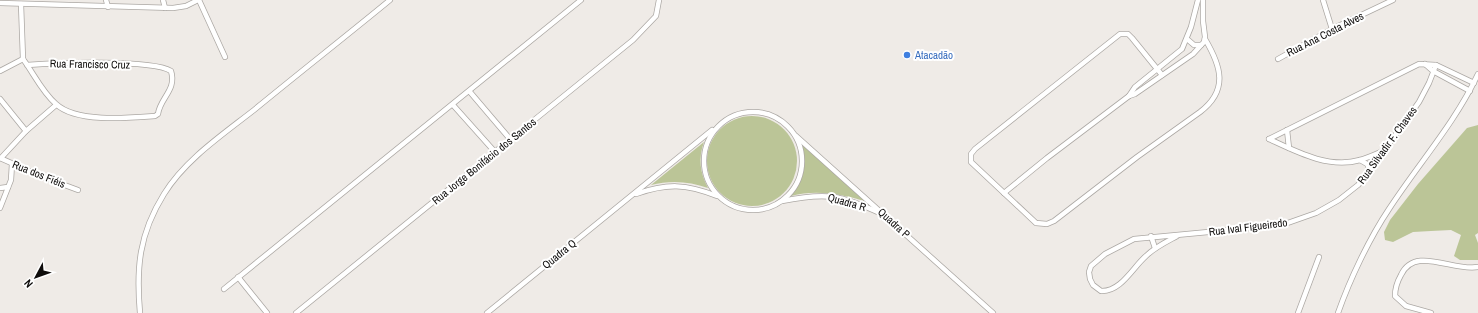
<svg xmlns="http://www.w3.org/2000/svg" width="1478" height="313" viewBox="0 0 1478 313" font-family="'Archivo Narrow',sans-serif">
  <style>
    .green { fill: #bbc597 }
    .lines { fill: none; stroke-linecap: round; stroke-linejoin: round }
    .minor-casing { stroke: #aca8a4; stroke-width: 6 }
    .minor { stroke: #fff; stroke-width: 4.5 }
    .shop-dot { fill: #3f7fe0; stroke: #fff; stroke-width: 1.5 }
    .labels { text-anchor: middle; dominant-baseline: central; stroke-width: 4; stroke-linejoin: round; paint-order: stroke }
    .street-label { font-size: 11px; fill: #0e0c0b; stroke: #fff }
    .shop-label { font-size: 11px; fill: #366cbe; stroke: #fff; text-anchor: start }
  </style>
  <rect width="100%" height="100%" fill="#efebe7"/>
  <g class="green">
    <circle cx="752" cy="161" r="45"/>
    <path d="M1478 125V233L1475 235 1478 243V260H1460L1454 256 1461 235 1451 230 1431 231 1413 232 1393 242 1385 240 1384 232 1390 220 1418 184 1467 128Z"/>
    <path d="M704 142C698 158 700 173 708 188 689 181 670 180 651 185Z"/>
    <path d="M802 144 865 201C841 194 816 189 791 196 804 181 807 164 802 144Z"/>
  </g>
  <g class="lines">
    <defs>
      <g id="minor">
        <path d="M106 0 108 7"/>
        <path d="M163 0 165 8"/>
        <path d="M199 0 225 57"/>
        <path d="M1323 0 1332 29"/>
        <path d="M0 3 173 8 186 6 198 0"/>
        <path d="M21 4 23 59"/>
        <path d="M1187 39 1194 45H1201"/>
        <path d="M23 59C34 74 42 92 56 104 76 123 129 118 155 116L158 114C160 98 177 90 171 71 152 59 53 63 27 65"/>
        <path d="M1278 59 1332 29 1393 0"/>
        <path d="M1425 64 1433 71 1470 91"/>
        <path d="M0 71 23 59"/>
        <path d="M1162 75 1132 38 1128 34H1120L975 149 971 154V162L1036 223 1047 224 1054 221 1137 157 1200 112C1229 90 1221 66 1205 39"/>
        <path d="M470 92 510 139"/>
        <path d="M1129 96 1135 87 1182 49 1191 27 1198 0"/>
        <path d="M0 99 26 131"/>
        <path d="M453 105 495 152"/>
        <circle cx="753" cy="161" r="49"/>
        <path d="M1287 130 1289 148"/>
        <path d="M796 136 993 313"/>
        <path d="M1269 139 1419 64 1436 65 1474 83"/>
        <path d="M1269 139C1297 152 1329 169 1360 160 1368 158 1376 154 1383 151"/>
        <path d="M0 158 43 177 78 190"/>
        <path d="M1 158 26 131 56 105"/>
        <path d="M1360 160 1367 164 1370 170"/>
        <path d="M0 188 8 187"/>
        <path d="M1004 193 1047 158 1129 96 1135 94 1193 54 1204 42 1205 37 1203 21V0"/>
        <path d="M636 194C668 183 686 184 717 196"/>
        <path d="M782 201C827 192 841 195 882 214"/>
        <path d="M0 208 11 180 12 164"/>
        <path d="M1151 236 1155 248"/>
        <path d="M1177 236C1166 242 1155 247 1146 256 1133 267 1121 292 1101 291L1093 285 1090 279 1089 272 1091 266 1105 254 1134 239 1282 225 1316 213 1339 200 1358 185 1368 173 1419 102 1429 83 1436 65"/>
        <path d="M238 277 267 313"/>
        <path d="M224 289 581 0"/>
        <path d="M140 313C136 268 139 234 164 194 185 160 222 135 254 110 299 73 345 37 390 0"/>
        <path d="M296 313 633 40 656 16 659 0"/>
        <path d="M487 313 712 130"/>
        <path d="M1298 313 1319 257"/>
        <path d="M1338 313C1350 279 1369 239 1389 209 1419 163 1455 123 1478 74"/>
        <path d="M1431 313 1406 306 1395 296C1395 289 1397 282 1401 275 1415 245 1453 272 1478 267"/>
      </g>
    </defs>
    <use href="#minor" class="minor-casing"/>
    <use href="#minor" class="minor"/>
  </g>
  <circle class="shop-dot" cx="907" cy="55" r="4"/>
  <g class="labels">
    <g class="street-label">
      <text transform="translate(1325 34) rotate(-27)">Rua Ana Costa Alves</text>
      <text transform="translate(90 64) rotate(1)">Rua Francisco Cruz</text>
      <text transform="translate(1387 145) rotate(-54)">Rua Silvadir F. Chaves</text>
      <text transform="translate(484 161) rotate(-39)">Rua Jorge Bonifácio dos Santos</text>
      <text transform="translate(39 174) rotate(22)">Rua dos Fiéis</text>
      <text transform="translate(847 202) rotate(16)">Quadra R</text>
      <text transform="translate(894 223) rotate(42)">Quadra P</text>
      <text transform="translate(1248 227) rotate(-7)">Rua Ival Figueiredo</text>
      <text transform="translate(559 254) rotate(-39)">Quadra Q</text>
    </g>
    <g class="shop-label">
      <text x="915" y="55">Atacadão</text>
    </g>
  </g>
  <g transform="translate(36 277) rotate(229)" stroke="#ffffff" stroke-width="3" paint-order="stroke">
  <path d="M0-3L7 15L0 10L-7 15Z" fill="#0e0c0b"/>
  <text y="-6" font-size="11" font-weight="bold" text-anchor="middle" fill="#0e0c0b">N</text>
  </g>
</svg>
